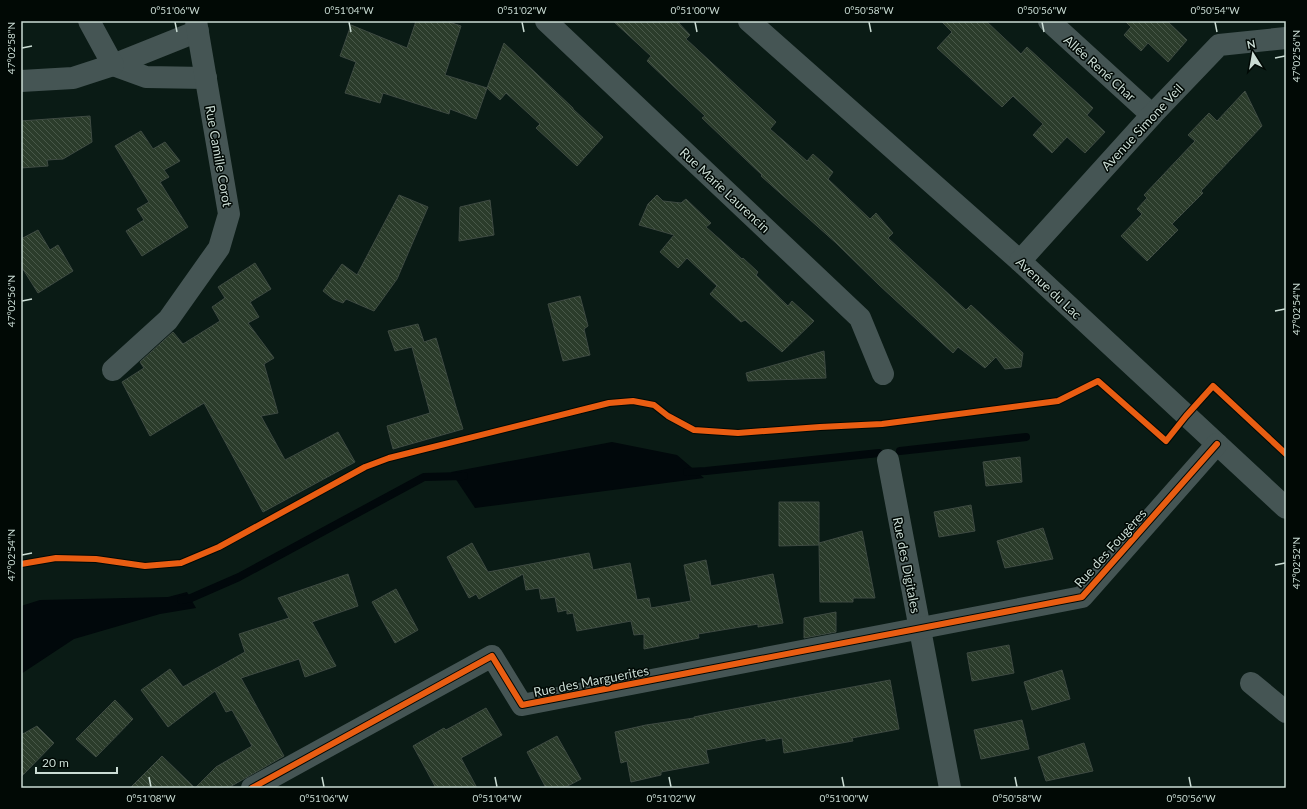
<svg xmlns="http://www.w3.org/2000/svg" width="1307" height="809" viewBox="0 0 1307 809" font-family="Lato,sans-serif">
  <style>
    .water { fill: #01080b }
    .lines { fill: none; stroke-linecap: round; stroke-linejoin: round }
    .stream { stroke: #01080b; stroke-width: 8 }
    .building { fill: url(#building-back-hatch); stroke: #3e4a42 }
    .minor { stroke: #455554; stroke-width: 22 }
    .cycleway-casing { stroke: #010905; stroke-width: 8 }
    .cycleway { stroke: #e95d12; stroke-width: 6 }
    .ticks { fill: none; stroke: #cadcd4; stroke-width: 1.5 }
    .labels { text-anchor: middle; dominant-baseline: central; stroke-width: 3; stroke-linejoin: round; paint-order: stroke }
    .street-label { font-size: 13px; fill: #cadcd4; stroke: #010905 }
    .neatline { fill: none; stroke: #cadcd4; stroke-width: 1.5 }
    .ticks-label { font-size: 10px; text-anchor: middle; fill: #cadcd4 }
  </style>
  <defs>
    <pattern id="building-back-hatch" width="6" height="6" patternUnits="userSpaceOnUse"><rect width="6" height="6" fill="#2b3c2b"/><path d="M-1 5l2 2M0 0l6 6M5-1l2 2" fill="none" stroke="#485849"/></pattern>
  </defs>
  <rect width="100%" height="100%" fill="#0a1b15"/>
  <g class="water">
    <path d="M612 442 677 455 704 478 475 508 451 472Z"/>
    <path d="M187 592 196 608 160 614 74 639 21 674V606L40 600 168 597Z"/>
  </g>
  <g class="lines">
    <g class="stream">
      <path d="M900 451 1026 437"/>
      <path d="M687 472 706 471 879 453"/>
      <path d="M181 600 191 598 239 577 424 477 464 476"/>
    </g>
  </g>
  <g class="building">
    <path d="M416 21H446L461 26 445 75 487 88 504 43 573 108V109L603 137 577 166 536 128 540 124 506 93 500 100 487 88 476 119 450 109 449 114 383 93 380 103 345 93 356 62 340 56 351 25 407 48Z"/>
    <path d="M613 21H677L690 35 686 39 776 122 770 129 807 161 813 154 833 172 828 179 870 219 876 213 893 233 888 238 966 310 971 305 1023 353 1021 367 1005 369 996 357 985 368 958 347 953 353 879 285 836 243 761 176 762 175 702 118 705 116 647 61 651 56Z"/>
    <path d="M941 21H986L1021 54 1027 47 1093 108 1087 115 1105 132 1085 153 1067 137 1052 153 1033 135 1043 124 1013 96 1002 107 937 48 952 32Z"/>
    <path d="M1125 21H1169L1168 22 1187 40 1168 62 1148 43 1141 51 1124 35 1131 27Z"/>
    <path d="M1245 91 1262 126 1201 191 1203 193 1172 224 1178 230 1147 261 1121 236 1142 214 1137 209 1147 198 1144 195 1195 141 1188 135 1209 113 1217 121Z"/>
    <path d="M90 116 92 142 63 159 47 160 48 166 21 168V121Z"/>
    <path d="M141 131 153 149 165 142 180 161 164 170 169 177 160 182 188 227 142 256 126 231 144 220 137 209 149 202 115 146Z"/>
    <path d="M399 195 428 207 397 279 374 311 346 299 343 303 333 299 323 291 342 264 357 275Z"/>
    <path d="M657 195 663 201 681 203 686 199 711 223 706 227 742 259 743 258 758 272 756 275 788 306 792 301 814 321 782 352 745 320 741 322 710 294 717 286 687 258 678 268 660 252 674 235 639 225 648 204Z"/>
    <path d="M490 200 494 235 459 241 460 207Z"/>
    <path d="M38 230 50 250 58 245 73 271 38 293 21 266V239Z"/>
    <path d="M255 263 271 289 250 302 259 317 248 323 274 358 264 364 278 413 261 416 285 460 338 432 355 462 263 512 204 403 150 436 122 382 144 368 140 362 173 332 183 344 220 321 212 307 225 298 218 287Z"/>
    <path d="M580 296 588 326 584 329 590 355 563 361 548 304Z"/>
    <path d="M418 324 424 342 436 338 456 407 463 429 393 449 387 426 430 413 412 347 395 351 388 331Z"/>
    <path d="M824 351 826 378 748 381 746 373Z"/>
    <path d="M1020 457 1022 482 986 486 983 462Z"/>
    <path d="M779 502H819V545L779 546Z"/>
    <path d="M971 505 975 531 939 537 934 512Z"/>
    <path d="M1043 528 1053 559 1005 568 997 541Z"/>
    <path d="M862 531 875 598H853V602H820L819 543Z"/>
    <path d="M472 543 488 572 589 553 593 570 630 563 637 600 649 598 651 608 691 601 684 565 706 560 711 586 773 574 783 623 758 627V624L698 634 699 638 644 649V634L634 635 631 621 577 631 573 613 567 614V610L558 612 555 597 541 599 539 588 526 590 523 574 479 599 476 594 469 598 447 557Z"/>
    <path d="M348 574 358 606 312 622 336 666 305 677 299 659 241 678 284 756 228 788H130L162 756 195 788 216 767 252 746 232 710 226 712 215 691 168 727 141 690 170 669 183 687 245 652 239 634 289 618 278 598Z"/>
    <path d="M396 589 418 630 395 643 372 602Z"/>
    <path d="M836 612V632L804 638V618Z"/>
    <path d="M1009 645 1014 673 972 681 967 653Z"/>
    <path d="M1062 670 1070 699 1032 710 1024 682Z"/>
    <path d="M890 680 899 729 852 738 853 741 784 753 782 738 766 741V738L706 750 709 763 661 772V775L631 782 627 761 621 763 615 732 646 725 694 718V717L713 713Z"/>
    <path d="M115 700 133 719 96 757 76 739Z"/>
    <path d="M486 708 502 735 461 758 477 788H436L413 746 444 728 446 730Z"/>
    <path d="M1022 720 1029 749 981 759 974 730Z"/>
    <path d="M37 726 54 743 21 777V735Z"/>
    <path d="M557 736 581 779 564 788H546L527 752Z"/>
    <path d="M1084 743 1093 771 1046 781 1038 757Z"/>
  </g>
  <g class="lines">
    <g class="minor">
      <path d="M546 21 860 318 883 374"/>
      <path d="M749 21 1020 261 1286 508"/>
      <path d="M1049 21 1152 115"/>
      <path d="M198 31 113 65 146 77 206 78"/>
      <path d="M21 81 73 78 113 65 89 21"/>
      <path d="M1020 261 1152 115 1219 45 1286 38"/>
      <path d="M113 370 168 320 219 248 229 214 196 21"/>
      <path d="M888 460 950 788"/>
      <path d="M1251 683 1286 712"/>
      <path d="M252 788 492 656 522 705 1082 597 1217 444"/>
    </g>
    <defs>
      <g id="cycleway">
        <path d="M21 564 56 558 96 559 145 566 181 563 219 547 365 467 389 458 609 403 633 401 654 405 668 416 694 430 738 433 820 427 882 424 1058 401 1098 381 1166 441 1186 416 1213 386 1286 454"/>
        <path d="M252 788 492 656 522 705 1082 597 1217 444"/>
      </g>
    </defs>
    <use href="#cycleway" class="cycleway-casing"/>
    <use href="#cycleway" class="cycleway"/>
  </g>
  <path class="ticks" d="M175 22 177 32M349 22 351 32M522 22 524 32M695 22 697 32M869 22 871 32M1042 22 1044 32M1215 22 1217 32M22 48 32 46M1275 58 1285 56M22 301 32 299M1275 311 1285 309M22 555 32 553M1275 565 1285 563M149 777 151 787M322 777 324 787M495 777 497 787M669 777 671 787M842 777 844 787M1015 777 1017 787M1189 777 1191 787"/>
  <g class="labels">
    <g class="street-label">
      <text transform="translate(1100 68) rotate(42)">Allée René Char</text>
      <text transform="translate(1142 127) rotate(-47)">Avenue Simone Veil</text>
      <text transform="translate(219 156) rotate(80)">Rue Camille Corot</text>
      <text transform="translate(725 190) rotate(43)">Rue Marie Laurencin</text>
      <text transform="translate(1049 288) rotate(43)">Avenue du Lac</text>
      <text transform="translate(1110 548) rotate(-48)">Rue des Fougères</text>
      <text transform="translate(907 565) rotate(79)">Rue des Digitales</text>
      <text transform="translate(591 681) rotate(-11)">Rue des Marguerites</text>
    </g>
  </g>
  <rect width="1307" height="809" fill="none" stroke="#010905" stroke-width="44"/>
  <g transform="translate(1253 54) rotate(349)" stroke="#010905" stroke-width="3" paint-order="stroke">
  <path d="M0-3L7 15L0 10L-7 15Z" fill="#cadcd4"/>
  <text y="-6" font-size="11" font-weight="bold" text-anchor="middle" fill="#cadcd4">N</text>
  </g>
  <path d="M36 767v6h81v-6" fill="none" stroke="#cadcd4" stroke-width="2"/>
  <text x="42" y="767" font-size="12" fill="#cadcd4" stroke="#010905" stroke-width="3" paint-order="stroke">20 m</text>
  <rect x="22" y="22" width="1263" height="765" class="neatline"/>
  <g class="ticks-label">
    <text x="175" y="14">0°51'06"W</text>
    <text x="349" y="14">0°51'04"W</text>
    <text x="522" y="14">0°51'02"W</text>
    <text x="695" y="14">0°51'00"W</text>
    <text x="869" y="14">0°50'58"W</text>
    <text x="1042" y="14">0°50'56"W</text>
    <text x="1215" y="14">0°50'54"W</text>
    <text transform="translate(11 48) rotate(-90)" y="4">47°02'58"N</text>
    <text transform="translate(1296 56) rotate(-90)" y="4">47°02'56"N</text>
    <text transform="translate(11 301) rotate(-90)" y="4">47°02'56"N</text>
    <text transform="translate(1296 309) rotate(-90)" y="4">47°02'54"N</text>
    <text transform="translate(11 555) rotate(-90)" y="4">47°02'54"N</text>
    <text transform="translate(1296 563) rotate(-90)" y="4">47°02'52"N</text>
    <text x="151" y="802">0°51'08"W</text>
    <text x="324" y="802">0°51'06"W</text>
    <text x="497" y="802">0°51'04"W</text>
    <text x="671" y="802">0°51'02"W</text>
    <text x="844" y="802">0°51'00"W</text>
    <text x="1017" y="802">0°50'58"W</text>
    <text x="1191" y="802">0°50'56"W</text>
  </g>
</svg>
